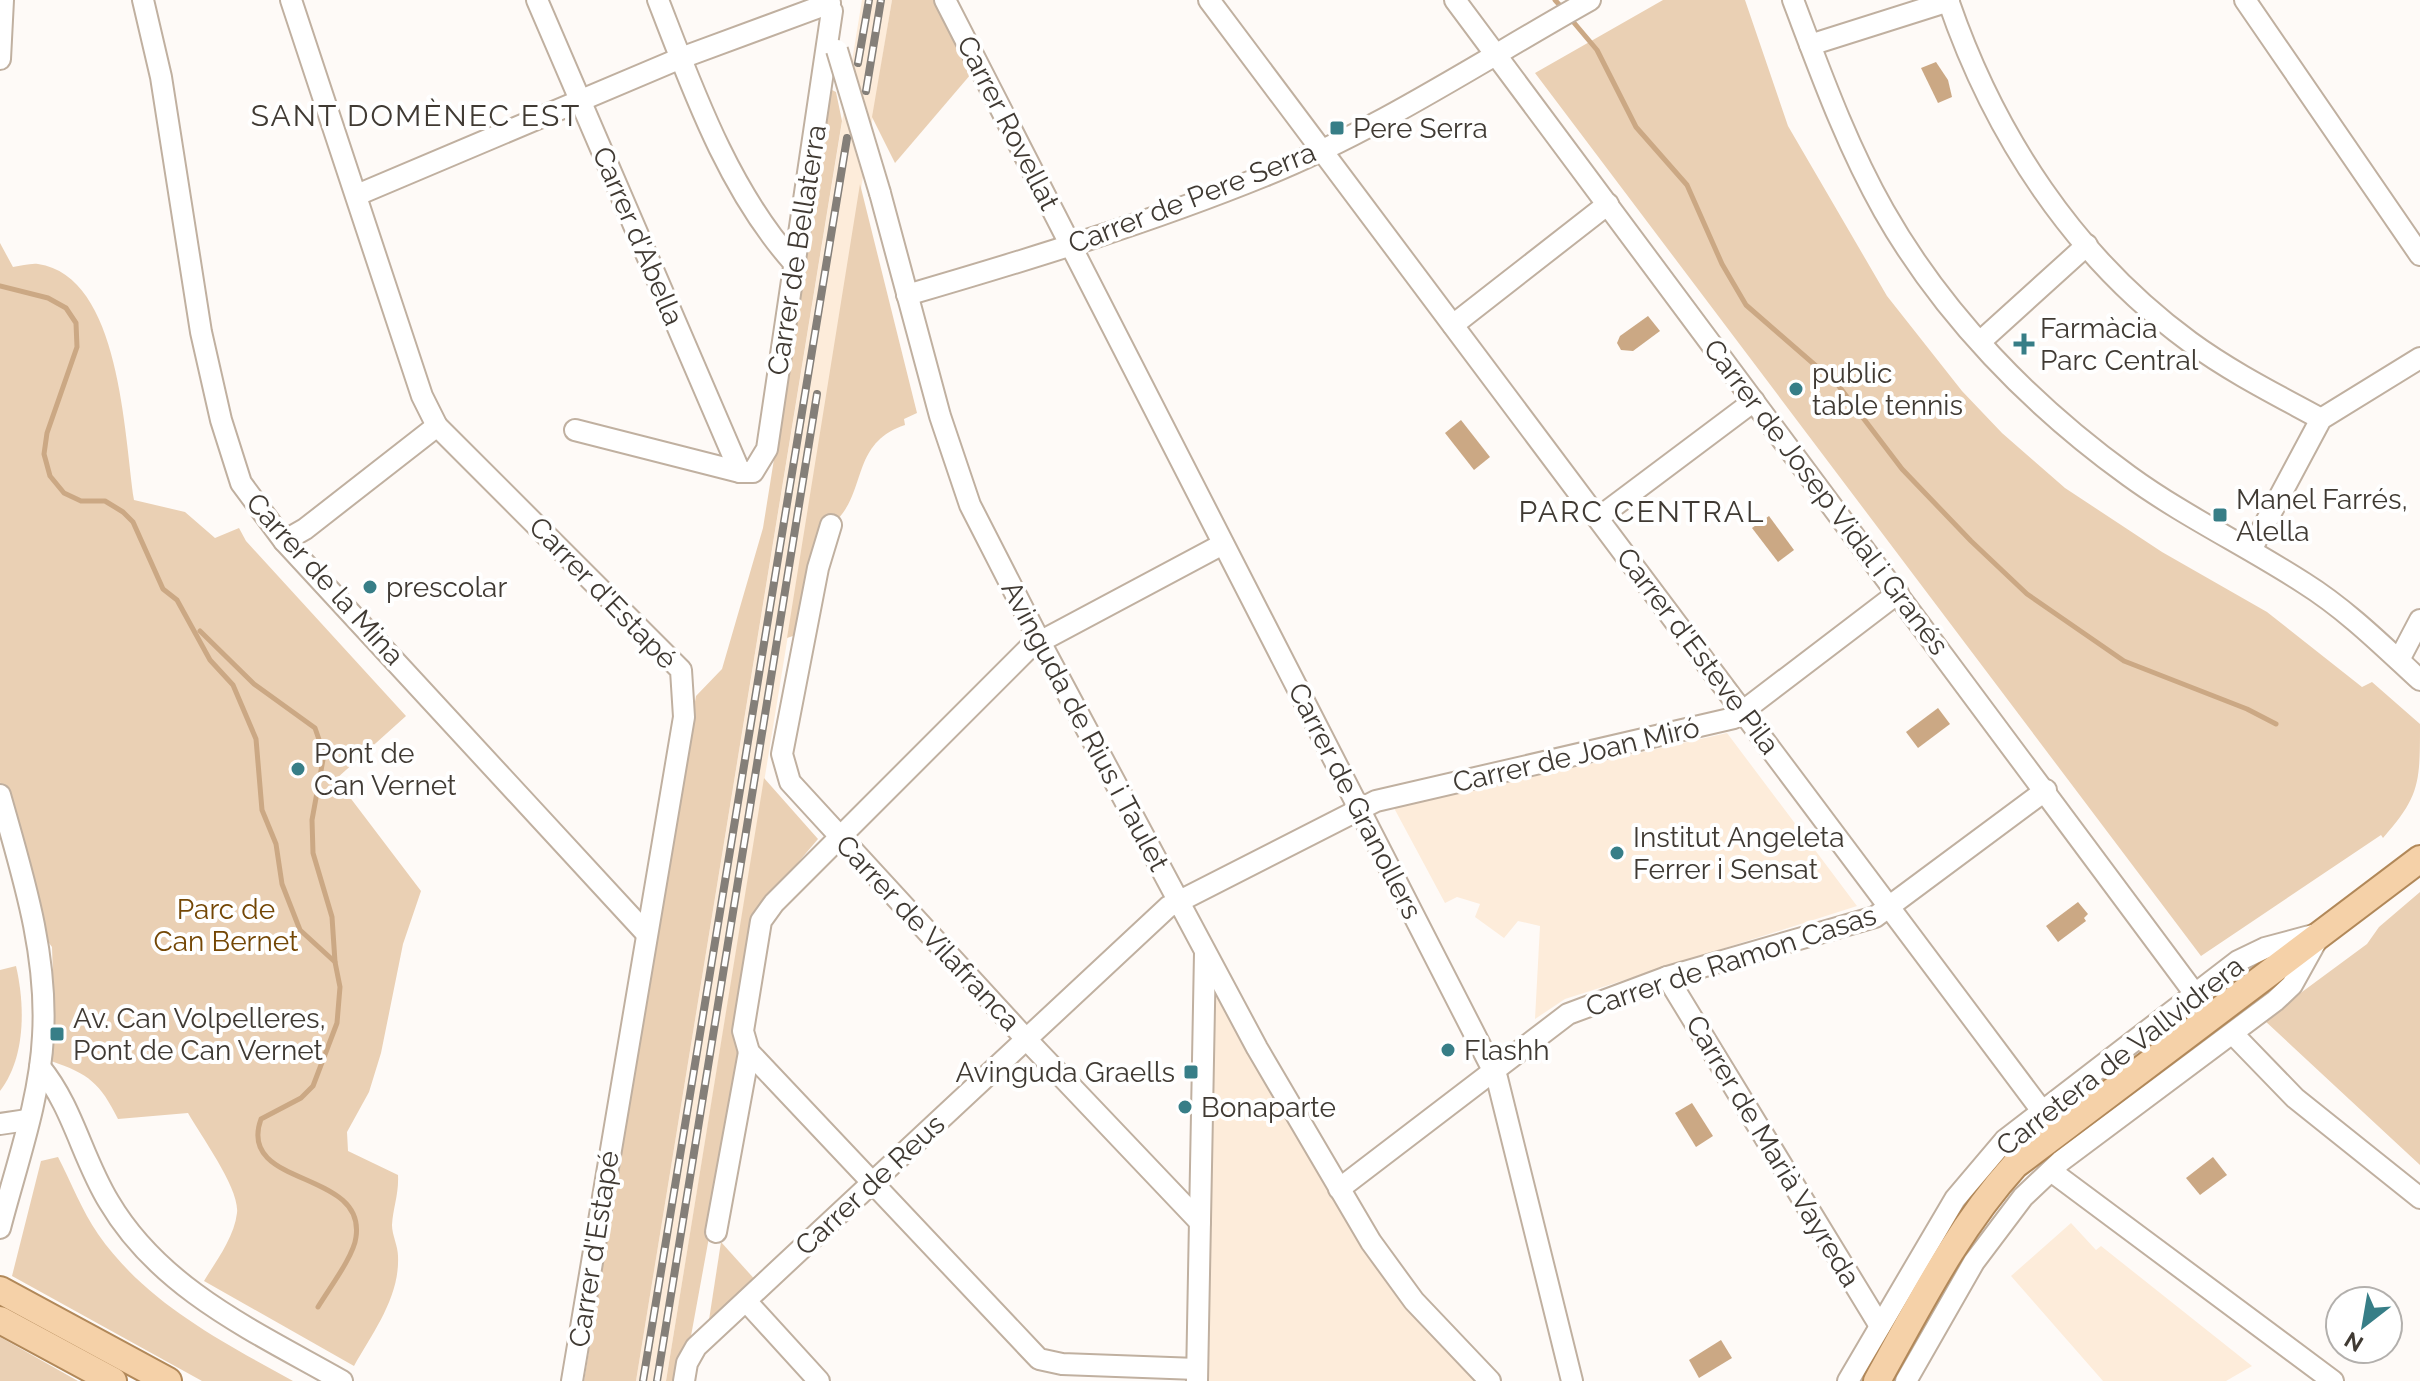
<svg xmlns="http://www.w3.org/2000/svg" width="2420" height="1381" viewBox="0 0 2420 1381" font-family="Raleway,sans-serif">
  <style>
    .built { fill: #fdecda }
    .green { fill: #ead0b4 }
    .water { fill: #cba884 }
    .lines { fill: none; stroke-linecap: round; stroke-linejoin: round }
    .stream { stroke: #cba884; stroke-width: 5 }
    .minor-casing { stroke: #c0b0a0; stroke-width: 24 }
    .major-casing { stroke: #b18859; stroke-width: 30 }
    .minor { stroke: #fff; stroke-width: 20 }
    .major { stroke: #f5d1a8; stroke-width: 26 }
    .rail-casing { stroke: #847f79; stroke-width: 8 }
    .rail { stroke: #fff; stroke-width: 5; stroke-dasharray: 15; stroke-linecap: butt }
    .minor-bridge-casing { stroke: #c0b0a0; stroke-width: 24; stroke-linecap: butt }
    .minor-bridge { stroke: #fff; stroke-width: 20 }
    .poi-dot { fill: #377e87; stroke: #fff; stroke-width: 3 }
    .labels { text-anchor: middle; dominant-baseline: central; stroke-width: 8; stroke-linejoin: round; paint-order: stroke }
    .street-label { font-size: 28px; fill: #403a33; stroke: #fff }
    .poi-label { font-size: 28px; fill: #403a33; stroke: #fff; text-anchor: start }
    .park-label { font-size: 28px; fill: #744705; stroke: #fff }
    .neighbourhood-label { font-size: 30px; letter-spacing: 2px; fill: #403a33; stroke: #fff }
  </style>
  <rect width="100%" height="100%" fill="#fefaf7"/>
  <g class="built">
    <path d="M862 0H892L666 1381H636Z"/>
    <path d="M1727 733 1857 906 1565 999 1535 1019 1540 926 1518 921 1504 938 1475 917 1480 904 1457 897 1445 903 1394 808Z"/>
    <path d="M1205 953 1390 1272 1490 1381H1197Z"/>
    <path d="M2071 1223 2096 1250 2101 1246 2252 1366 2226 1381H2103L2011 1276Z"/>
  </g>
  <g class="green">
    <path d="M892 0H935L971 74 895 163 872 117Z"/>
    <path d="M1663 0H1745L1788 126 1887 296 1962 391 2002 433 2065 488 2162 552 2267 612 2362 687 2372 682 2420 724C2420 783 2420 796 2383 838L2381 835 2201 956 1535 73Z"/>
    <path d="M828 88 836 92 842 121 636 1381H584C622 1153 655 924 696 696L722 669 763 528 813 215Z"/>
    <path d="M860 184 917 413 904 419 905 425C848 444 869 496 831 525L805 632 787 638Z"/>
    <path d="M0 243 13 267C21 266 31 263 38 264 121 276 124 435 134 500L185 512 215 538 239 528 246 541 406 716 336 779 421 891 403 944 381 1053 369 1092 347 1132 348 1151 398 1175C399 1194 393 1208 392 1225 392 1235 398 1246 398 1256 400 1297 373 1332 354 1366L204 1281C216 1261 234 1238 237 1213 240 1189 201 1136 188 1113L118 1119C100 1083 89 1074 51 1061L43 1036 54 1008 52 947 34 923 37 885 23 878 0 782Z"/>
    <path d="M764 778 818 839 756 912 741 1062 689 1347 677 1381H666Z"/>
    <path d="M2420 892V1165L2264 1020 2367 944 2379 927Z"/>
    <path d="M16 966C25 1005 26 1057 0 1091V970Z"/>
    <path d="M58 1157C71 1182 82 1211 98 1234 146 1303 221 1341 293 1381H202L12 1276 41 1161Z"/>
    <path d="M721 1242 758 1283 707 1333Z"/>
    <path d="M0 1337 78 1381H0Z"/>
  </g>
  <g class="water">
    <path d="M1936 62 1948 80 1952 97 1938 103 1921 68Z"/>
    <path d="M1648 316 1660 331 1633 351 1621 350 1617 343 1620 336Z"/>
    <path d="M1461 420 1490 457 1474 470 1445 433Z"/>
    <path d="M1769 516 1794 550 1778 562 1752 528Z"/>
    <path d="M1938 708 1950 724 1918 748 1906 732Z"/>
    <path d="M2078 902 2088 914 2084 918 2086 921 2058 942 2046 926Z"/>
    <path d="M1692 1103 1713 1136 1696 1147 1675 1113Z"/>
    <path d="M2213 1157 2227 1175 2200 1195 2186 1178Z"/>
    <path d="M1721 1340 1732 1358 1699 1378 1689 1360Z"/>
  </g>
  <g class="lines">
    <g class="stream">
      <path d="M1555 0 1564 10"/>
      <path d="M1570 18 1597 50 1636 127 1687 185 1722 264 1746 305 1838 385 1902 469 1971 541 2027 594 2124 661 2247 709 2276 724"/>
      <path d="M0 286 48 298 66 308 76 323 77 347 47 433 44 454 50 476 64 493 81 501H105L123 512 133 522 163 589 177 600 210 660 233 685 256 739 262 810 276 844 282 884 300 930 335 962 340 987 337 1023 313 1086 301 1098 261 1119C236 1188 366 1169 356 1237 354 1256 328 1290 318 1307"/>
      <path d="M200 631 254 684 315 728 324 754 312 820 313 853 332 917 335 962"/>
    </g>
    <defs>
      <g id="minor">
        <path d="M143 0 161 77 201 332 221 420 241 483 284 541 645 932"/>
        <path d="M291 0 422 396 437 426 681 670 684 717 572 1381"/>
        <path d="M537 0 740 472"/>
        <path d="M658 0C693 90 728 189 793 262"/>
        <path d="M945 0 1497 1078 1572 1381"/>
        <path d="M1209 0 2042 1111"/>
        <path d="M1455 0 2195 994"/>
        <path d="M1793 0C1820 71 1846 144 1884 211 1943 315 2032 406 2129 476 2184 516 2247 546 2304 583 2347 610 2383 646 2420 680"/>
        <path d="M1948 0C1994 135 2074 257 2190 342 2231 372 2277 395 2321 419"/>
        <path d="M2245 0 2420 255"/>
        <path d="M1810 45 1949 1"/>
        <path d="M0 59 3 0"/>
        <path d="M880 193 940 416 970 505 1039 640 1257 1048 1371 1242 1414 1301 1490 1381"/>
        <path d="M357 195 681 58 830 3"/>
        <path d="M907 295C1027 260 1148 223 1264 176 1378 130 1483 60 1590 0"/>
        <path d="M1453 325 1608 204"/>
        <path d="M1981 341 2087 245"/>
        <path d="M575 430 740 472H753L767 449 832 11"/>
        <path d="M1598 518 1754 401"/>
        <path d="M831 525 818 568 782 754 790 782 1026 1039 1200 1222"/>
        <path d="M284 541 305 529 437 426"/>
        <path d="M2251 550 2321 419 2420 358"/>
        <path d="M2399 660 2420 620"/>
        <path d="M0 795C22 873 48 953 43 1036 40 1100 16 1166 0 1228"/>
        <path d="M1667 977 1880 1326"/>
        <path d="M2233 1034 2295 1098 2420 1198"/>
        <path d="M40 1067C73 1107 82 1158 109 1202 161 1290 256 1332 342 1381"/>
        <path d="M0 1124 27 1120"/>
        <path d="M2051 1171 2333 1381"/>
        <path d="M1339 1189 1568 1014 1667 977 1875 917 2046 790"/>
        <path d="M716 1232 749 1052"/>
        <path d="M746 1301 819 1381"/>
        <path d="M1197 1369 1062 1364 1039 1359 749 1052 743 1031 761 921 774 903 1030 647 1223 544"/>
        <path d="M684 1381 687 1363 696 1347 1168 907 1376 801 1734 718 1898 593"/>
        <path d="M1197 1381 1205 953"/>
        <path d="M1848 1381 1955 1199 2005 1140 2238 961 2265 948 2317 934"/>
        <path d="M1906 1381 1974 1262 2023 1197 2061 1161 2275 1001 2292 985 2317 940"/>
      </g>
      <g id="major">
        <path d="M0 1290 168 1381"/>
        <path d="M0 1320 113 1381"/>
        <path d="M1877 1381C1919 1306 1957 1229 2015 1165L2420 859"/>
      </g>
    </defs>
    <use href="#minor" class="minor-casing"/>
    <use href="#major" class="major-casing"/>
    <use href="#minor" class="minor"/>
    <use href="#major" class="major"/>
    <defs>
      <g id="rail">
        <path d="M858 63 869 0"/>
        <path d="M866 91 881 0"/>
        <path d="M643 1381 847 138"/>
        <path d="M657 1381 817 394"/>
      </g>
    </defs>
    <use href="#rail" class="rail-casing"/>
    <use href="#rail" class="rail"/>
    <defs>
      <path id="minor-bridge" d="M837 50 880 193"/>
    </defs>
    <use href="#minor-bridge" class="minor-bridge-casing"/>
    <use href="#minor-bridge" class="minor-bridge"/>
  </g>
  <g class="poi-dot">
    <rect x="1329" y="120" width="16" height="16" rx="4"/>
    <path d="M2020 332h8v8h8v8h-8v8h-8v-8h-8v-8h8z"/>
    <circle cx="1796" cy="389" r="8"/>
    <rect x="2212" y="507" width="16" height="16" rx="4"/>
    <circle cx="370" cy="587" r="8"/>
    <circle cx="298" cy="769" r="8"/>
    <circle cx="1617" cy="853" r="8"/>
    <rect x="49" y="1026" width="16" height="16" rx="4"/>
    <circle cx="1448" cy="1050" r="8"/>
    <rect x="1183" y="1064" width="16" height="16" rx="4"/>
    <circle cx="1185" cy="1107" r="8"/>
  </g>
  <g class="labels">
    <g class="street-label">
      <text transform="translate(1008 123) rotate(63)">Carrer Rovellat</text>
      <text transform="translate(1192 198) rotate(-21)">Carrer de Pere Serra</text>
      <text transform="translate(638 236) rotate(67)">Carrer d'Abella</text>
      <text transform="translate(797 250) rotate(-81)">Carrer de Bellaterra</text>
      <text transform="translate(1826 497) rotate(53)">Carrer de Josep Vidal i Granés</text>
      <text transform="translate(325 579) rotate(48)">Carrer de la Mina</text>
      <text transform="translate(603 593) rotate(46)">Carrer d'Estapé</text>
      <text transform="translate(1698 651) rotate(53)">Carrer d'Esteve Pila</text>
      <text transform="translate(1085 726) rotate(62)">Avinguda de Rius i Taulet</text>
      <text transform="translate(1576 755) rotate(-13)">Carrer de Joan Miró</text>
      <text transform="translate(1355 801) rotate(63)">Carrer de Granollers</text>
      <text transform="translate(928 933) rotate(47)">Carrer de Vilafranca</text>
      <text transform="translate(1731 961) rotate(-18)">Carrer de Ramon Casas</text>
      <text transform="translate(2120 1056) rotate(-38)">Carretera de Vallvidrera</text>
      <text transform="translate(1773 1151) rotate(59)">Carrer de Marià Vayreda</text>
      <text transform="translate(870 1185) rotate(-43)">Carrer de Reus</text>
      <text transform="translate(594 1249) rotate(-81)">Carrer d'Estapé</text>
    </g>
    <g class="poi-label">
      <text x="1353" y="128">Pere Serra</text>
      <text x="2040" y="328">Farmàcia<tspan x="2040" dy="32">Parc Central</tspan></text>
      <text x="1812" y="373">public<tspan x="1812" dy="32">table tennis</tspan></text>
      <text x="2236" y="499">Manel Farrés,<tspan x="2236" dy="32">Alella</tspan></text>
      <text x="386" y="587">prescolar</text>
      <text x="314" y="753">Pont de<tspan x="314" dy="32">Can Vernet</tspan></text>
      <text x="1633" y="837">Institut Angeleta<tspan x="1633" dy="32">Ferrer i Sensat</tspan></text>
      <text x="73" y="1018">Av. Can Volpelleres,<tspan x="73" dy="32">Pont de Can Vernet</tspan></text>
      <text x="1464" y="1050">Flashh</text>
      <text x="1175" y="1072" text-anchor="end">Avinguda Graells</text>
      <text x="1201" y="1107">Bonaparte</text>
    </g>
    <g class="park-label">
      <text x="226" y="909">Parc de<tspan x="226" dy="32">Can Bernet</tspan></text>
    </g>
    <g class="neighbourhood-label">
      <text x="416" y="115">SANT DOMÈNEC EST</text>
      <text x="1642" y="511">PARC CENTRAL</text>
    </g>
  </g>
  <g transform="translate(2364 1325) rotate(211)"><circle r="38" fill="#ffffff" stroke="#b3b0ad" stroke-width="2"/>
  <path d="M0-6L14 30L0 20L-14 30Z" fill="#377e87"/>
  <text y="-12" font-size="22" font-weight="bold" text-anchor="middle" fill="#403a33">N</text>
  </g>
</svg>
